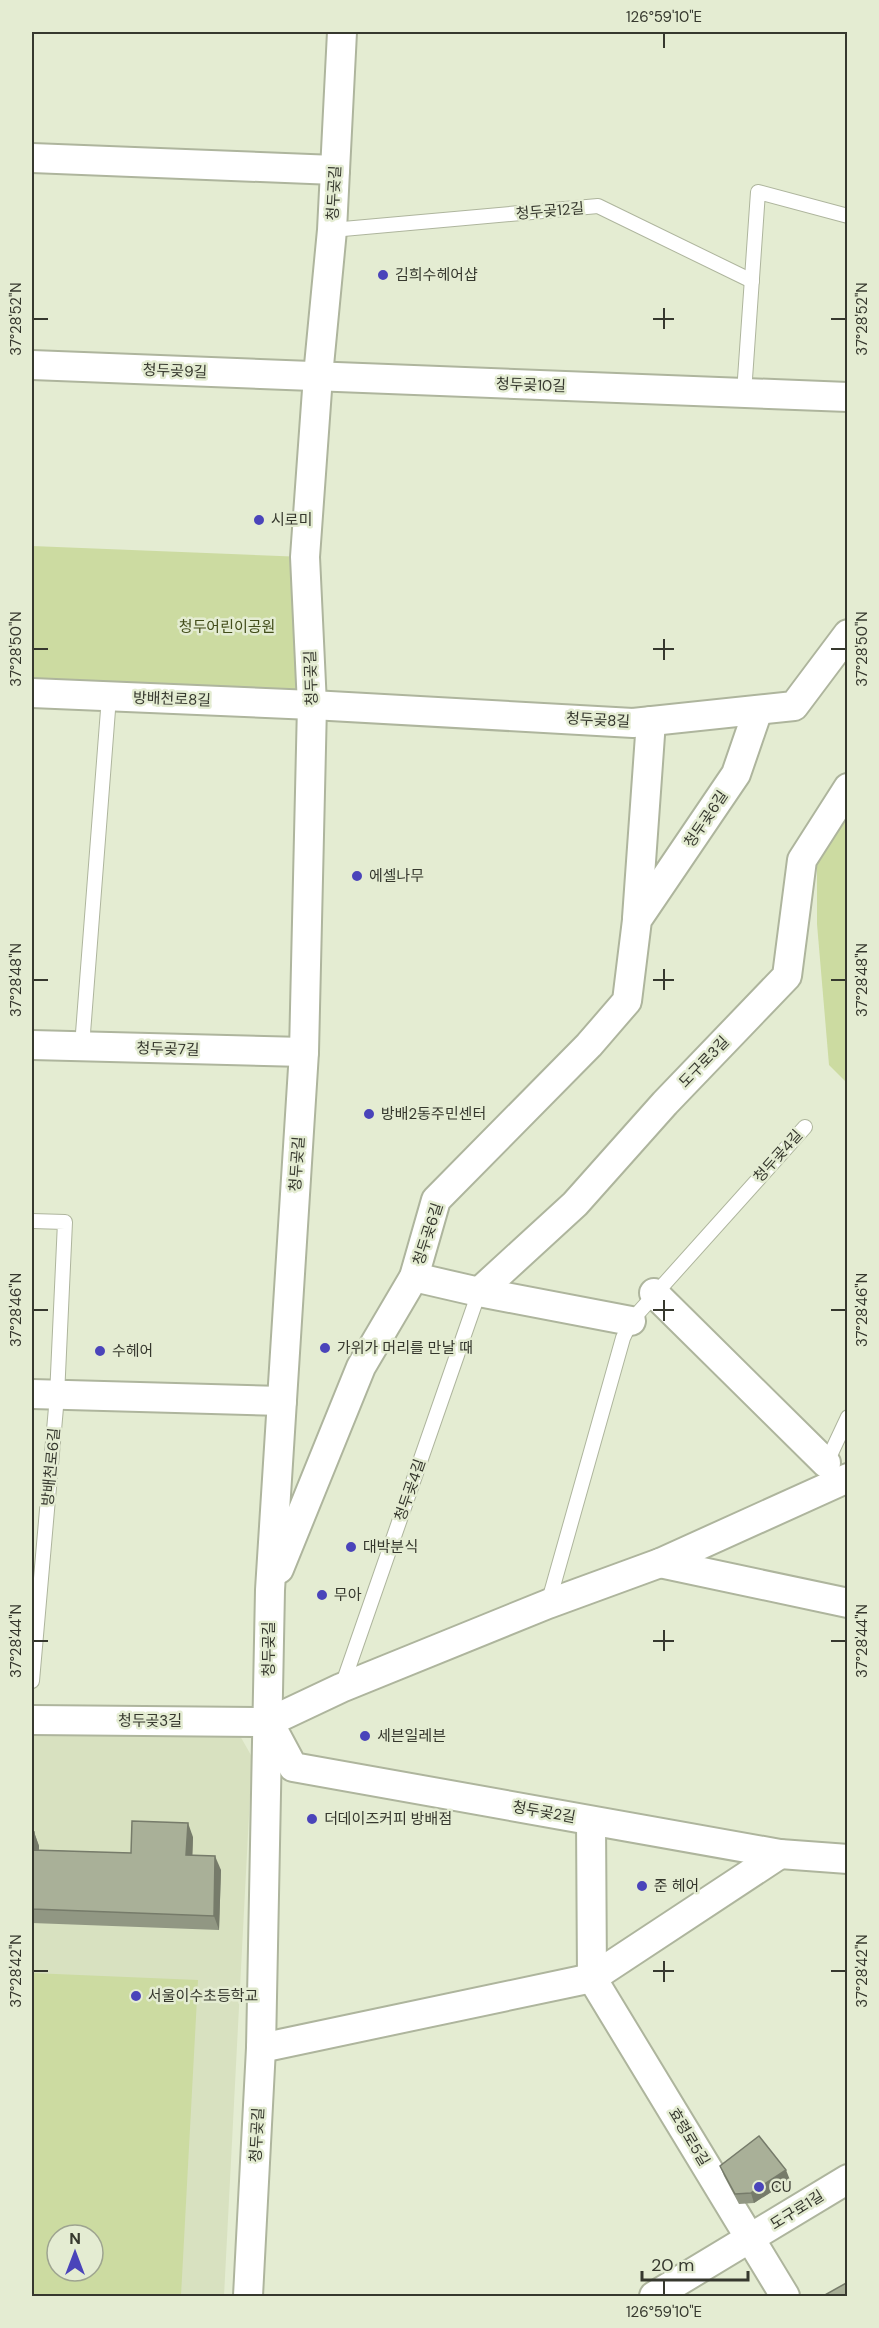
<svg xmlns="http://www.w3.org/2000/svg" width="879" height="2328" viewBox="0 0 879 2328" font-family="'DM Sans','Noto Sans KR',sans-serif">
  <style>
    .built { fill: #d8e1c0; fill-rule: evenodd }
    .green { fill: #ccdba1; fill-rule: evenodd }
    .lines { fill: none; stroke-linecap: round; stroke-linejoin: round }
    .lane-casing { stroke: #aeb59d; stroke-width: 16 }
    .street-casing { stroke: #aeb59d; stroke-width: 32 }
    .lane { stroke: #fff; stroke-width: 14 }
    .street { stroke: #fff; stroke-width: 28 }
    .wall { fill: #919783 }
    .shaded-wall { fill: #767b6a }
    .building { fill: #a9b098; stroke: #767b6a; stroke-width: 1.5 }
    .ticks { fill: none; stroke: #36382e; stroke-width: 2 }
    .poi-dot { fill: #4a44ba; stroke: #e4ecd2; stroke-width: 2 }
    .labels { text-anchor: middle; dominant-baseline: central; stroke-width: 5; stroke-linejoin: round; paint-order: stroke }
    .street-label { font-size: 15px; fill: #36382e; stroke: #e4ecd2 }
    .poi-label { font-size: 15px; fill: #36382e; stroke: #e4ecd2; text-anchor: start }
    .park-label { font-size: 15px; fill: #424d1a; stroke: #e4ecd2 }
    .neatline { fill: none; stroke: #36382e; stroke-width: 2 }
    .ticks-label { font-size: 15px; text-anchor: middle; fill: #36382e }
  </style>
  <rect width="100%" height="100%" fill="#e4ecd2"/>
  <path class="built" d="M32 1727 239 1734 252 1757 224 2296H32ZM57 2235H93V2271H57Z"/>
  <g class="green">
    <path d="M32 546 305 557 312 705 32 693Z"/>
    <path d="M847 805V1083L829 1065 817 924V855Z"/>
    <path d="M32 1973 198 1980 181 2296H32ZM57 2235H93V2271H57Z"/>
  </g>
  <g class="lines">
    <defs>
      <g id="lane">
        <path d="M332 230 598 206 752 281"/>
        <path d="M744 393 758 192 848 216"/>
        <path d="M82 1046 109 697"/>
        <path d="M32 1221 65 1222 57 1396 32 1681"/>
        <path d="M825 1466 848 1417"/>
        <path d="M548 1604 623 1338 631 1321 805 1127"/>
        <path d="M342 1686 479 1292"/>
      </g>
      <g id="street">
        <path d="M32 158 335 170"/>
        <path d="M32 365 848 397"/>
        <path d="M32 693 312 705 633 723 794 706 848 634"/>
        <path d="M637 918 651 721"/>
        <path d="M32 1045 304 1052"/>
        <path d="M414 1277 479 1292 631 1321"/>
        <path d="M479 1292 575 1204 665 1103 787 976 802 860 848 788"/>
        <path d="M654 1293 826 1463"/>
        <path d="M32 1394 282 1401"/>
        <path d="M660 1563 848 1603"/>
        <path d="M279 1569 361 1367 414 1277 436 1200 589 1045 627 1001 637 920 736 774 758 710"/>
        <path d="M32 1720 269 1722 341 1688 548 1604 660 1563 848 1478"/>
        <path d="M270 1724 293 1767 780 1854 848 1859"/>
        <path d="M591 1821 592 1978 785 2296"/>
        <path d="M261 2048 592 1978 780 1854"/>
        <path d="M248 2296 261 2048 270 1590 304 1052 312 705 305 557 318 376 332 230 342 32"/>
        <path d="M654 2296 848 2179"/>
      </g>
    </defs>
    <use href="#lane" class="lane-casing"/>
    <use href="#street" class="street-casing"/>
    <use href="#lane" class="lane"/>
    <use href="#street" class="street"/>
  </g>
  <g class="wall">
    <path d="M32 1832H34L39 1846V1850L131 1853 193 1837 192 1855 221 1870 219 1930 32 1923Z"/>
    <path d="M720 2166 790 2180 754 2203 739 2204 724 2176Z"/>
  </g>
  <g class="shaded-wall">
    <path d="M188 1823 193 1837 192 1869 186 1855Z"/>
    <path d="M34 1832 39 1846 38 1864 33 1850Z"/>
    <path d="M215 1856 221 1870 219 1930 214 1916Z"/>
    <path d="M786 2170 790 2180 754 2203 751 2193Z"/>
  </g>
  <g class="building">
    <path d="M132 1821 188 1823 186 1855 215 1856 214 1916 32 1909V1832H34L33 1850 131 1853Z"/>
    <path d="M759 2136 786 2170 751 2193 735 2194 720 2166Z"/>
    <path d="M848 2282V2296H823Z"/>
  </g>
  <path class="ticks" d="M664 33V48M664 308V329M33 319H48M653 319H674M831 319H846M664 639V660M33 649H48M653 649H674M831 649H846M664 969V990M33 980H48M653 980H674M831 980H846M664 1300V1321M33 1310H48M653 1310H674M831 1310H846M664 1630V1651M33 1641H48M653 1641H674M831 1641H846M664 1961V1982M33 1971H48M653 1971H674M831 1971H846M664 2280V2295"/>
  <g class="poi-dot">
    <circle cx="383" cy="275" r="6"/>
    <circle cx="259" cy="520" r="6"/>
    <circle cx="357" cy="876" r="6"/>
    <circle cx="369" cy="1114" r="6"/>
    <circle cx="325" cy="1348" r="6"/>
    <circle cx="100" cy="1351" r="6"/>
    <circle cx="351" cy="1547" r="6"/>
    <circle cx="322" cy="1595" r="6"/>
    <circle cx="365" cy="1736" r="6"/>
    <circle cx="312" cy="1819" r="6"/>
    <circle cx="642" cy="1886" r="6"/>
    <circle cx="136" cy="1996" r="6"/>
    <circle cx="759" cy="2187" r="6"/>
  </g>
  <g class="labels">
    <g class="street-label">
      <text transform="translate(334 193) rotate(-87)">청두곶길</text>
      <text transform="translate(550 211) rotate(-5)">청두곶12길</text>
      <text transform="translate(175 371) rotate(2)">청두곶9길</text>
      <text transform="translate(531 385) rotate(2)">청두곶10길</text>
      <text transform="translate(311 678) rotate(-92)">청두곶길</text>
      <text transform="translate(172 699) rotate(2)">방배천로8길</text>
      <text transform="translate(598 720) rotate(3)">청두곶8길</text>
      <text transform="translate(706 819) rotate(-56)">청두곶6길</text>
      <text transform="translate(168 1049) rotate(2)">청두곶7길</text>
      <text transform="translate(704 1062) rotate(-46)">도구로3길</text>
      <text transform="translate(778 1156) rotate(-48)">청두곶4길</text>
      <text transform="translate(297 1164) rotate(-86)">청두곶길</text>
      <text transform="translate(428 1234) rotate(-72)">청두곶6길</text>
      <text transform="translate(51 1467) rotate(-85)">방배천로6길</text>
      <text transform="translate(410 1490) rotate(-71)">청두곶4길</text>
      <text transform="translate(269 1649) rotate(-90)">청두곶길</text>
      <text x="150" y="1721">청두곶3길</text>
      <text transform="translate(544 1812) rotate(10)">청두곶2길</text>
      <text transform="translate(257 2135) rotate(-87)">청두곶길</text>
      <text transform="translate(689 2137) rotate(59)">효령로5길</text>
      <text transform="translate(797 2210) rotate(-32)">도구로1길</text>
    </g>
    <g class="poi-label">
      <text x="395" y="275">김희수헤어샵</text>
      <text x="271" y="520">시로미</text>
      <text x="369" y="876">에셀나무</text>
      <text x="381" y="1114">방배2동주민센터</text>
      <text x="337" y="1348">가위가 머리를 만날 때</text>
      <text x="112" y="1351">수헤어</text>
      <text x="363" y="1547">대박분식</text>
      <text x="334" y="1595">무아</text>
      <text x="377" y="1736">세븐일레븐</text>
      <text x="324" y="1819">더데이즈커피 방배점</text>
      <text x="654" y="1886">준 헤어</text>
      <text x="148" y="1996">서울이수초등학교</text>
      <text x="771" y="2187">CU</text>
    </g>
    <g class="park-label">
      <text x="227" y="627">청두어린이공원</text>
    </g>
  </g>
  <rect width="879" height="2328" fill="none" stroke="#e4ecd2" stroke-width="66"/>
  <g transform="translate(75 2253)"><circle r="28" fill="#e4ecd2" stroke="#9ea490" stroke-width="1.5"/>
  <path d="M0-4.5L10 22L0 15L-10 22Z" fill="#4a44ba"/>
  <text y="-9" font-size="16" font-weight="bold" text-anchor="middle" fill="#36382e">N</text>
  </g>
  <path d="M642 2271v9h106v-9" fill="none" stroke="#36382e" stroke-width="3"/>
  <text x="651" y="2271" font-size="18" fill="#36382e" stroke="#e4ecd2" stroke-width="4.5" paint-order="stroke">20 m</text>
  <rect x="33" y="33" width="813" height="2262" class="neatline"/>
  <g class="ticks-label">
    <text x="664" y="22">126°59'10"E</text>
    <text transform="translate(16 319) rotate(-90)" y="5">37°28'52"N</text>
    <text transform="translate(862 319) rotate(-90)" y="5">37°28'52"N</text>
    <text transform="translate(16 649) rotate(-90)" y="5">37°28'50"N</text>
    <text transform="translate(862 649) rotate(-90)" y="5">37°28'50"N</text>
    <text transform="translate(16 980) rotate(-90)" y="5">37°28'48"N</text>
    <text transform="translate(862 980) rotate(-90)" y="5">37°28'48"N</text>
    <text transform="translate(16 1310) rotate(-90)" y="5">37°28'46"N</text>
    <text transform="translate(862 1310) rotate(-90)" y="5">37°28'46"N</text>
    <text transform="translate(16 1641) rotate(-90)" y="5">37°28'44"N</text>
    <text transform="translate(862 1641) rotate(-90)" y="5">37°28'44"N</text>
    <text transform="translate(16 1971) rotate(-90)" y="5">37°28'42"N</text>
    <text transform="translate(862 1971) rotate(-90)" y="5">37°28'42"N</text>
    <text x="664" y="2317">126°59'10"E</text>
  </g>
</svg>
